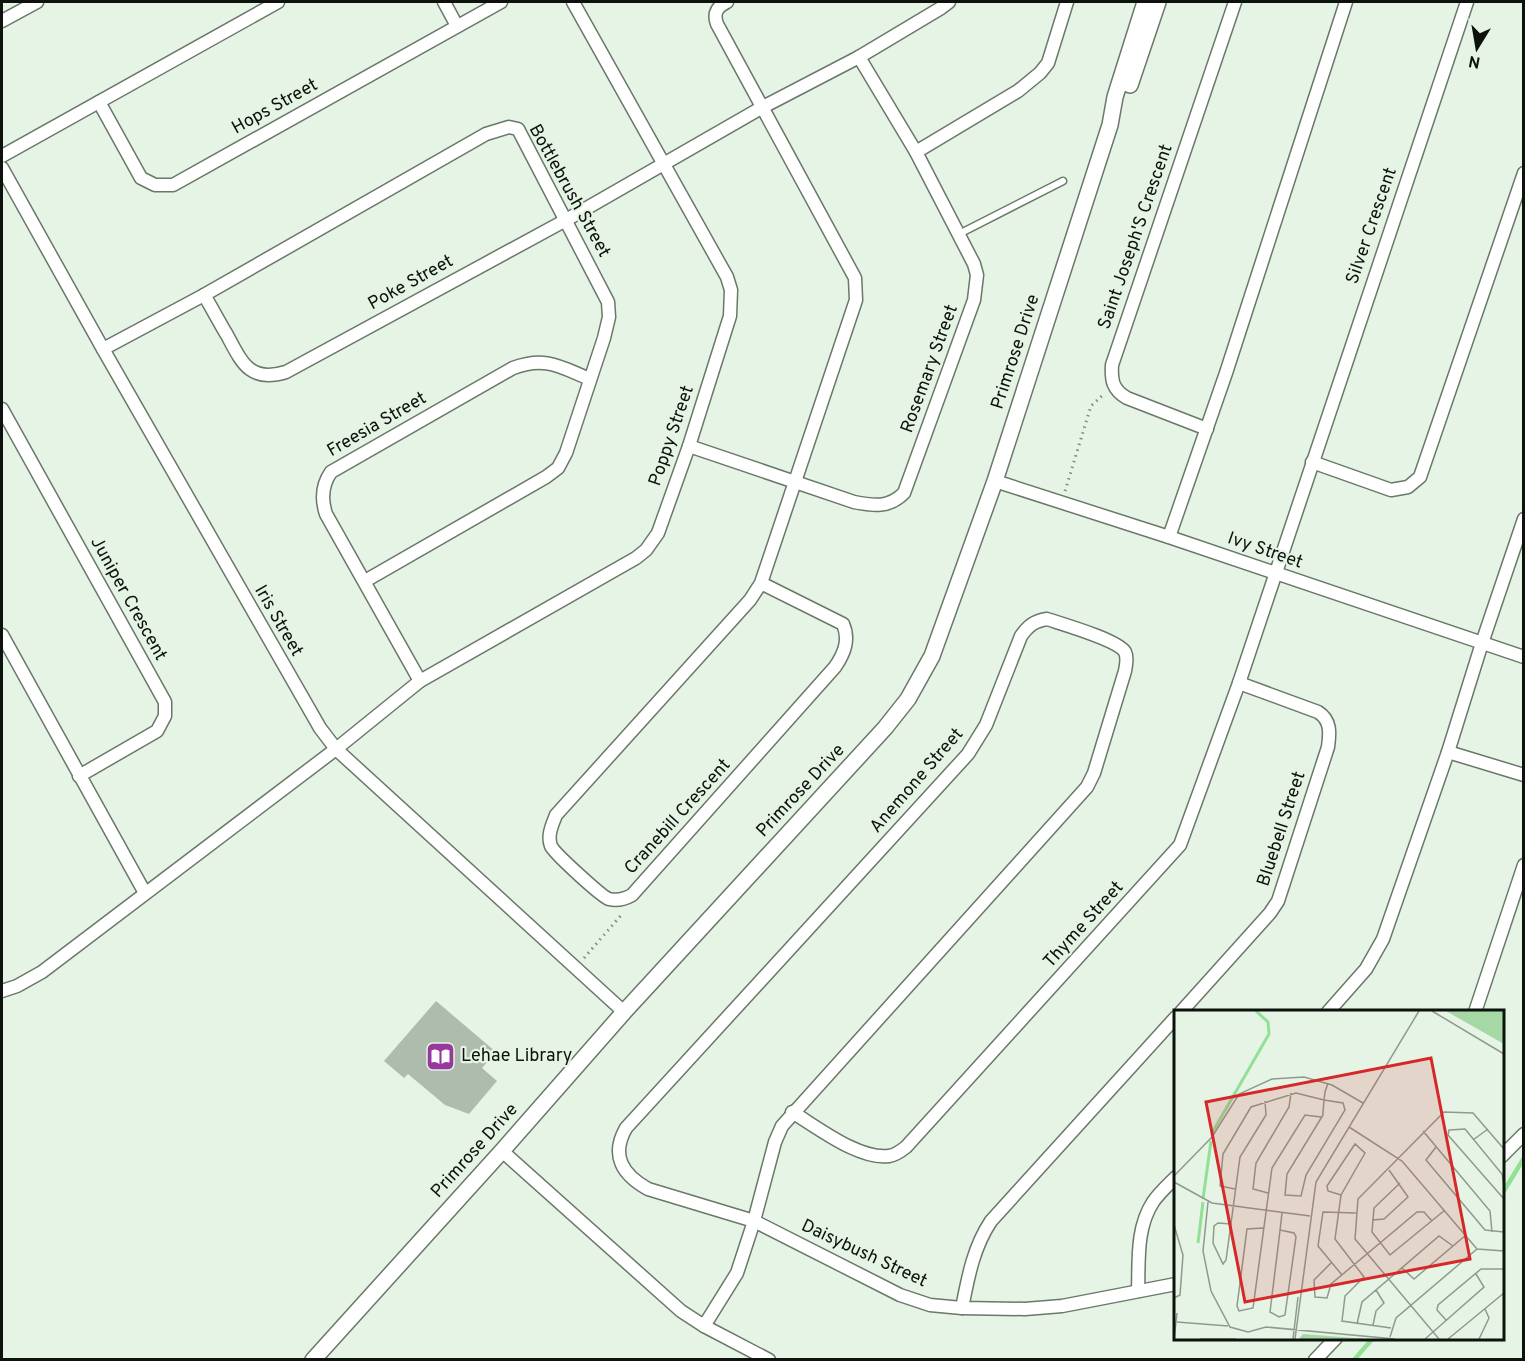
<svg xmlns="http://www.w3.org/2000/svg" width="1525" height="1361" viewBox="0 0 1525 1361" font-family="Overpass,sans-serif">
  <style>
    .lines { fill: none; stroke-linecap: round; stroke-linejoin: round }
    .stream { stroke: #92e095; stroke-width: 4.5 }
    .building { fill: #aebcae }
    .service-casing { stroke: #6a776a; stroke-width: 9 }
    .minor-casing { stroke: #6a776a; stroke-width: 15 }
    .tertiary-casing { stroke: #6a776a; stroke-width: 18 }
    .path { stroke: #818c81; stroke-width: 3; stroke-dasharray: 1.5 4.5; stroke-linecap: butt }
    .service { stroke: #fff; stroke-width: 6 }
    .minor { stroke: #fff; stroke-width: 12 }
    .tertiary { stroke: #fff; stroke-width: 15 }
    .labels { text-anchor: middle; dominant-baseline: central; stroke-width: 4.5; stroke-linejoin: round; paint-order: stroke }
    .street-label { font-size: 18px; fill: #0d120d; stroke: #e5f4e5 }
    .poi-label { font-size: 18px; fill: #0d120d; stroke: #e5f4e5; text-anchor: start }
    .inset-river { fill: none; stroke: #92e095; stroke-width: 3 }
    .inset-road { fill: none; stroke: #8f9a8f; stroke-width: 1.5 }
    .view { fill: #d62828; fill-opacity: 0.15; stroke: #d62828; stroke-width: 3 }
    .inset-edge { fill: none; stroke: #0d120d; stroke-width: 3 }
  </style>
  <rect width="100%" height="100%" fill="#e5f4e5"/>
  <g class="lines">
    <g class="stream">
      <path d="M1502 1194 1524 1158"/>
      <path d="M1354 1360 1373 1338"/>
    </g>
  </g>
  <path class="building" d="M436 1001 496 1052 482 1068 497 1081 469 1114 445 1105 408 1074 404 1078 384 1061Z"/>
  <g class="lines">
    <defs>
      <path id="service" d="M959 234 1063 181"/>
      <g id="minor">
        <path d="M444 2 457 26"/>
        <path d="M727 2C717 7 713 13 717 24L855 278 856 300 761 583 750 600 556 815C552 825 547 836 551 846 554 853 602 897 609 899 617 901 625 899 632 895L835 667C844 654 850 640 843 624L761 583"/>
        <path d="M2 21 37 2"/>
        <path d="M99 102 141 178 155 185H173L501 2"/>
        <path d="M916 152 1018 91 1040 73 1048 63 1067 2"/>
        <path d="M2 156 278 2"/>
        <path d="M2 168 103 349 320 728 336 749 624 1012"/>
        <path d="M204 295C212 308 219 322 227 335 242 363 250 383 286 372L566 220 761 108 859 57 941 8 949 2"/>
        <path d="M103 349 204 295 486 134 509 127 518 129 608 302 609 317 604 338 566 453 558 468 546 477 365 581"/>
        <path d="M2 409 165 702V716L157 731 79 776"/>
        <path d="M1207 429 1127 398C1113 390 1111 381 1112 365L1235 2"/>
        <path d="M689 446 854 502C874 506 889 508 904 493L974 300 977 275 974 264 916 152 859 57"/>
        <path d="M1312 462 1391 490 1408 487 1420 477 1524 173"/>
        <path d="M995 481 1169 537 1524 657"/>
        <path d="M1169 537 1226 373 1346 2"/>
        <path d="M2 635 145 893"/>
        <path d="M420 681 326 514C321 499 322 485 331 472L513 368C546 356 560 367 590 379"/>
        <path d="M1448 752 1524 775"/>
        <path d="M2 991 17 986 42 972 336 749 420 681 636 558 646 550 658 533 689 446 730 316 731 290 727 277 573 2"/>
        <path d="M1181 1012 1270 913 1278 901 1328 747C1330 733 1331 720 1318 712L1239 683"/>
        <path d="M1328 1012 1366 969 1383 939 1448 752 1482 643 1524 519"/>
        <path d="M1475 1012 1524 865"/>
        <path d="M792 1112C817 1127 859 1160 889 1156 896 1155 901 1151 906 1147L1180 845 1239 683 1467 2"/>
        <path d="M502 1151 681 1311 704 1326 769 1360"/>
        <path d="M1502 1156 1524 1134"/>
        <path d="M1138 1291C1139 1261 1136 1228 1153 1202 1159 1193 1168 1185 1176 1177"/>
        <path d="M962 1308C968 1278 973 1248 991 1221L1176 1017"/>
        <path d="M704 1326 737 1273 754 1221 775 1142 782 1126 1087 787 1094 773 1125 671C1126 665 1128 658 1125 652 1118 640 1062 624 1047 619 1034 621 1028 626 1021 636L986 725 968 754 626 1128C610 1156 623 1175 648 1189L754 1221 900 1295 930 1305 962 1308 1025 1309 1062 1306 1176 1284"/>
        <path d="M1315 1360 1336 1338"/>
      </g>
      <g id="tertiary">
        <path d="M1130 85 1158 2"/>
        <path d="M313 1360 502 1151 624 1012 885 728 908 699 932 656 995 481 1110 125 1115 97 1145 2"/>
      </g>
    </defs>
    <use href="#service" class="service-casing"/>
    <use href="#minor" class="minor-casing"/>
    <use href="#tertiary" class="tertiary-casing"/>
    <g class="path">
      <path d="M1065 491 1091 406 1105 393"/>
      <path d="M584 958 623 913"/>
    </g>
    <use href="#service" class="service"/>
    <use href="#minor" class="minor"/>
    <use href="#tertiary" class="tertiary"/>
  </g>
  <defs>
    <symbol id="library-square" viewBox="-11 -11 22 22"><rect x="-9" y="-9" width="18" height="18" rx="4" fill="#98379e" stroke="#e5f4e5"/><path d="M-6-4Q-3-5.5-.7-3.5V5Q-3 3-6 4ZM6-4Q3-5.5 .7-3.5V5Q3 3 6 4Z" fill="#fff"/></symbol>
  </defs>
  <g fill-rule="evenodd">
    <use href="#library-square" x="424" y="1040" width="33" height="33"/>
  </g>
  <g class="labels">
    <g class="street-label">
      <text transform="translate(275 107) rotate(-29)">Hops Street</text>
      <text transform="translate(569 191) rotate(61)">Bottlebrush Street</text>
      <text transform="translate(1372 226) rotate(-71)">Silver Crescent</text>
      <text transform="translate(1136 237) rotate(-71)">Saint Joseph'S Crescent</text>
      <text transform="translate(411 283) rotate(-29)">Poke Street</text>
      <text transform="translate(1016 352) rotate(-72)">Primrose Drive</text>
      <text transform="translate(930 369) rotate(-70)">Rosemary Street</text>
      <text transform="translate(377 425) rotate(-30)">Freesia Street</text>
      <text transform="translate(672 436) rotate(-71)">Poppy Street</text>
      <text transform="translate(1265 551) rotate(19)">Ivy Street</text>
      <text transform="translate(128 599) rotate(61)">Juniper Crescent</text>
      <text transform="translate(278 621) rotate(60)">Iris Street</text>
      <text transform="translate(917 781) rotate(-49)">Anemone Street</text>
      <text transform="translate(801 791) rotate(-47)">Primrose Drive</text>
      <text transform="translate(678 817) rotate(-48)">Cranebill Crescent</text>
      <text transform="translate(1282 829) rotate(-72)">Bluebell Street</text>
      <text transform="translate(1084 925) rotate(-48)">Thyme Street</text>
      <text transform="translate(475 1151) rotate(-48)">Primrose Drive</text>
      <text transform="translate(864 1254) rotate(25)">Daisybush Street</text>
    </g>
    <g class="poi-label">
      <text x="461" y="1056">Lehae Library</text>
    </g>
  </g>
  <g transform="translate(1174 1010)">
    <rect width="330" height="330" fill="#e5f4e5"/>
    <path d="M272 1H330V34ZM129 324 181 328 199 329H125Z" fill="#a5d8a5"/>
    <path class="inset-river" d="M38 123 95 24 94 12 82 1M29 189 37 131M24 233 29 192"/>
    <path class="inset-road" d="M258 1 330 44M175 117 228 151 303 239 330 241M249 121 316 201 318 222M299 130 314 119M262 137 252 150 311 220 330 222M0 166 38 127 65 84 98 69 130 67 158 75 189 93M0 172 38 193 136 206M226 173 200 198 198 222 216 245 271 200M330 175 328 164 291 119 275 120 274 125 330 189M61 179 46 176 49 144 77 97 122 83 150 90 169 93 171 100 132 165 127 186 111 185 113 164 149 105V103L150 90 151 82 154 73M94 183 79 179 82 153 115 97 117 83M167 185 154 181 153 176 181 134 191 143 167 185 161 229 190 267 171 286 168 311 217 318M34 192 29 241 37 281 56 317 74 322 92 317 221 329M198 210 210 209 234 187 215 160M57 214 44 213 40 216 39 233 49 254 52 250 66 147 92 105 91 91M0 215 9 245 6 285 0 288M89 218 73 219 63 296 65 301 79 298 98 158 131 105 147 107M106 220 120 223 122 227 111 305 105 307 96 302 105 229 108 203M157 253 140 270 141 287 153 288 157 274 243 202H250L258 211M228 258 240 269 292 225M168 265 144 236 149 202 182 203M272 310 263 300 264 295 307 259H330M3 312 54 316M183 314 188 292 265 226 279 236M199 315 202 301 210 293 202 280M216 327 222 308 303 239M0 329 3 303M26 329H62M119 329 124 287M121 329 142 172 245 1M251 329 310 277 302 264M265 329 181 229 184 189 270 102 299 103 330 139M274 329 330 283M305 329 315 308 311 299"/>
    <path class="view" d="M257 48 296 249 71 292 32 92Z"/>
    <rect width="330" height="330" class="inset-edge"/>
  </g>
  <rect width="1525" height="1361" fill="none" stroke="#0d120d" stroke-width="6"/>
  <g transform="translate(1477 48) rotate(191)" stroke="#e5f4e5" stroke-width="4.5" paint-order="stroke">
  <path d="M0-4.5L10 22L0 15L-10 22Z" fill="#0d120d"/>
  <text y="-9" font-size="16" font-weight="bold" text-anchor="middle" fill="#0d120d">N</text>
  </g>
</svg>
